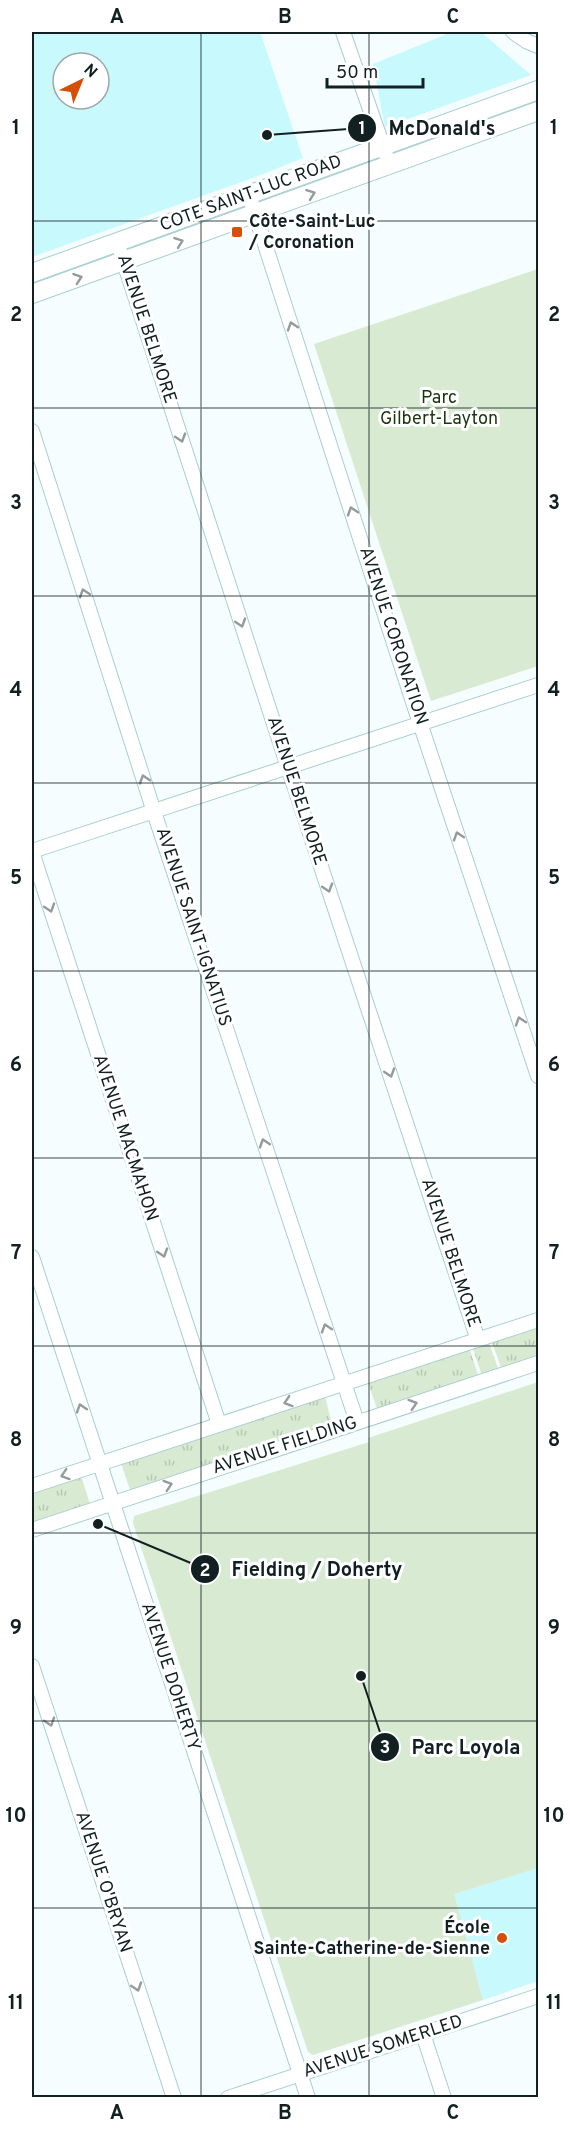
<svg xmlns="http://www.w3.org/2000/svg" width="570" height="2129" viewBox="0 0 570 2129" font-family="Overpass,sans-serif">
  <style>
    .built { fill: #c8f9fd; fill-rule: evenodd }
    .grass { fill: url(#grass-tufts) }
    .green { fill: #d8ead2 }
    .lines { fill: none; stroke-linecap: round; stroke-linejoin: round }
    .minor-casing { stroke: #a8ced1; stroke-width: 16 }
    .major-casing { stroke: #a8ced1; stroke-width: 20 }
    .minor { stroke: #fff; stroke-width: 14 }
    .major { stroke: #fff; stroke-width: 18 }
    .oneway { stroke: #949b9c }
    .grid { fill: none; stroke: #122022; stroke-width: 1.5; stroke-opacity: 0.55 }
    .poi-dot { fill: #d44f09; stroke: #fff; stroke-width: 2 }
    .labels { text-anchor: middle; dominant-baseline: central; stroke-width: 6; stroke-linejoin: round; paint-order: stroke }
    .street-label { font-size: 18px; fill: #122022; stroke: #fff }
    .poi-label { font-size: 18px; font-weight: bold; fill: #122022; stroke: #fff; text-anchor: start }
    .park-label { font-size: 18px; fill: #19360e; stroke: #fff }
    .leader { fill: none; stroke: #122022; stroke-width: 2 }
    .callout-dot { fill: #122022; stroke: #fff; stroke-width: 2 }
    .mark-label { font-size: 18px; text-anchor: middle; font-weight: bold; fill: #fff }
    .callout-label { font-size: 20px; text-anchor: middle; font-weight: bold; fill: #122022; stroke: #fff; stroke-width: 6; stroke-linejoin: round; paint-order: stroke }
    .neatline { fill: none; stroke: #122022; stroke-width: 2 }
    .grid-label { font-size: 20px; text-anchor: middle; font-weight: bold; fill: #122022 }
  </style>
  <defs>
    <pattern id="grass-tufts" width="24" height="20" patternUnits="userSpaceOnUse" patternTransform="scale(1.5)"><rect width="24" height="20" fill="#d8ead2"/><path d="M3 7l-1-3M5 7V3M7 7l1-3M15 17l-1-3M17 17v-4M19 17l1-3" fill="none" stroke="#b8c8b4"/></pattern>
  </defs>
  <rect width="100%" height="100%" fill="#f6fdfe"/>
  <g class="built">
    <path d="M32 32H260L303 158 258 176 32 257ZM63 63H99V99H63Z"/>
    <path d="M452 32H481L531 75 385 127 373 64Z"/>
    <path d="M538 1868V1981L483 2000 453 1894Z"/>
  </g>
  <g class="grass">
    <path d="M538 1325V1358L502 1370 491 1340Z"/>
    <path d="M488 1340 499 1371 482 1376 472 1346Z"/>
    <path d="M469 1347 479 1378 385 1408 384 1407 381 1409H377L368 1382Z"/>
    <path d="M325 1396 332 1425 133 1491 130 1490 121 1463Z"/>
    <path d="M81 1476 90 1504 32 1524V1491Z"/>
  </g>
  <g class="green">
    <path d="M538 269V666L431 701 314 344Z"/>
    <path d="M538 1382V1868L454 1894 483 2000 313 2055 308 2052 133 1523 134 1516 369 1442 368 1438Z"/>
  </g>
  <g class="lines">
    <defs>
      <g id="minor">
        <path d="M343 32 386 155"/>
        <path d="M513 32 526 41 538 46"/>
        <path d="M249 195 413 702 538 1076"/>
        <path d="M121 253 288 767 478 1340"/>
        <path d="M32 431 154 812 357 1422"/>
        <path d="M32 851 538 685"/>
        <path d="M32 852 219 1424"/>
        <path d="M32 1257 308 2098"/>
        <path d="M32 1486 538 1320"/>
        <path d="M32 1530 538 1363"/>
        <path d="M32 1666 174 2098"/>
        <path d="M423 2034 444 2098"/>
        <path d="M228 2098 538 1996"/>
      </g>
      <g id="major">
        <path d="M32 273 538 90"/>
        <path d="M32 294 538 111"/>
      </g>
    </defs>
    <use href="#minor" class="minor-casing"/>
    <use href="#major" class="major-casing"/>
    <use href="#minor" class="minor"/>
    <use href="#major" class="major"/>
  </g>
  <defs><path id="oneway-chevron" d="M-2-3.5L2.5 0L-2 3.5" fill="none" stroke-width="1.6" stroke-linecap="round" stroke-linejoin="round" transform="scale(1.5)"/></defs>
  <g class="oneway">
    <use href="#oneway-chevron" transform="translate(311 194) rotate(-20)"/>
    <use href="#oneway-chevron" transform="translate(179 242) rotate(-20)"/>
    <use href="#oneway-chevron" transform="translate(78 278) rotate(-19)"/>
    <use href="#oneway-chevron" transform="translate(292 326) rotate(-108)"/>
    <use href="#oneway-chevron" transform="translate(181 438) rotate(72)"/>
    <use href="#oneway-chevron" transform="translate(352 511) rotate(-108)"/>
    <use href="#oneway-chevron" transform="translate(84 593) rotate(-108)"/>
    <use href="#oneway-chevron" transform="translate(241 623) rotate(72)"/>
    <use href="#oneway-chevron" transform="translate(144 779) rotate(-108)"/>
    <use href="#oneway-chevron" transform="translate(458 836) rotate(-108)"/>
    <use href="#oneway-chevron" transform="translate(328 888) rotate(72)"/>
    <use href="#oneway-chevron" transform="translate(50 908) rotate(72)"/>
    <use href="#oneway-chevron" transform="translate(520 1021) rotate(-108)"/>
    <use href="#oneway-chevron" transform="translate(390 1073) rotate(72)"/>
    <use href="#oneway-chevron" transform="translate(264 1143) rotate(-108)"/>
    <use href="#oneway-chevron" transform="translate(163 1253) rotate(72)"/>
    <use href="#oneway-chevron" transform="translate(326 1328) rotate(-108)"/>
    <use href="#oneway-chevron" transform="translate(288 1402) rotate(162)"/>
    <use href="#oneway-chevron" transform="translate(413 1404) rotate(-18)"/>
    <use href="#oneway-chevron" transform="translate(81 1408) rotate(-108)"/>
    <use href="#oneway-chevron" transform="translate(65 1475) rotate(162)"/>
    <use href="#oneway-chevron" transform="translate(168 1485) rotate(-18)"/>
    <use href="#oneway-chevron" transform="translate(50 1722) rotate(72)"/>
    <use href="#oneway-chevron" transform="translate(137 1987) rotate(72)"/>
  </g>
  <path class="grid" d="M201 32V2098M369 32V2098M32 221H538M32 408H538M32 596H538M32 783H538M32 971H538M32 1158H538M32 1346H538M32 1533H538M32 1721H538M32 1908H538"/>
  <g class="poi-dot">
    <rect x="231" y="226" width="12" height="12" rx="3"/>
    <circle cx="502" cy="1938" r="6"/>
  </g>
  <g class="labels">
    <g class="street-label">
      <text transform="translate(251 194) rotate(-20)">COTE SAINT-LUC ROAD</text>
      <text transform="translate(146 329) rotate(72)">AVENUE BELMORE</text>
      <text transform="translate(393 636) rotate(72)">AVENUE CORONATION</text>
      <text transform="translate(296 791) rotate(72)">AVENUE BELMORE</text>
      <text transform="translate(193 927) rotate(72)">AVENUE SAINT-IGNATIUS</text>
      <text transform="translate(125 1138) rotate(72)">AVENUE MACMAHON</text>
      <text transform="translate(450 1253) rotate(72)">AVENUE BELMORE</text>
      <text transform="translate(285 1446) rotate(-18)">AVENUE FIELDING</text>
      <text transform="translate(170 1677) rotate(72)">AVENUE DOHERTY</text>
      <text transform="translate(103 1882) rotate(72)">AVENUE O'BRYAN</text>
      <text transform="translate(383 2047) rotate(-18)">AVENUE SOMERLED</text>
    </g>
    <g class="poi-label">
      <text x="249" y="222">Côte-Saint-Luc<tspan x="249" dy="21">/ Coronation</tspan></text>
      <text x="490" y="1928" text-anchor="end">École<tspan x="490" dy="21">Sainte-Catherine-de-Sienne</tspan></text>
    </g>
    <g class="park-label">
      <text x="439" y="398">Parc<tspan x="439" dy="21">Gilbert-Layton</tspan></text>
    </g>
  </g>
  <path class="leader" d="M267 135L362 128M98 1524L205 1569M361 1676L385 1747"/>
  <g class="callout-dot">
    <circle cx="267" cy="135" r="6"/>
    <circle cx="98" cy="1524" r="6"/>
    <circle cx="361" cy="1676" r="6"/>
    <circle cx="362" cy="128" r="15"/>
    <circle cx="205" cy="1569" r="15"/>
    <circle cx="385" cy="1747" r="15"/>
  </g>
  <g class="mark-label">
    <text x="362" y="134">1</text>
    <text x="205" y="1576">2</text>
    <text x="385" y="1753">3</text>
  </g>
  <g class="callout-label">
    <text x="442" y="135">McDonald's</text>
    <text x="317" y="1576">Fielding / Doherty</text>
    <text x="466" y="1754">Parc Loyola</text>
  </g>
  <rect width="570" height="2129" fill="none" stroke="#ffffff" stroke-width="66"/>
  <g transform="translate(81 81) rotate(43)"><circle r="28" fill="#ffffff" stroke="#a0a6a7" stroke-width="1.5"/>
  <path d="M0-4.5L10 22L0 15L-10 22Z" fill="#d44f09"/>
  <text y="-9" font-size="16" font-weight="bold" text-anchor="middle" fill="#122022">N</text>
  </g>
  <path d="M327 78v9h96v-9" fill="none" stroke="#122022" stroke-width="3"/>
  <text x="336" y="78" font-size="18" fill="#122022" stroke="#ffffff" stroke-width="4.5" paint-order="stroke">50 m</text>
  <rect x="33" y="33" width="504" height="2063" class="neatline"/>
  <g class="grid-label">
    <text x="117" y="23">A</text>
    <text x="285" y="23">B</text>
    <text x="453" y="23">C</text>
    <text x="16" y="134">1</text>
    <text x="554" y="134">1</text>
    <text x="16" y="321">2</text>
    <text x="554" y="321">2</text>
    <text x="16" y="509">3</text>
    <text x="554" y="509">3</text>
    <text x="16" y="696">4</text>
    <text x="554" y="696">4</text>
    <text x="16" y="884">5</text>
    <text x="554" y="884">5</text>
    <text x="16" y="1071">6</text>
    <text x="554" y="1071">6</text>
    <text x="16" y="1259">7</text>
    <text x="554" y="1259">7</text>
    <text x="16" y="1446">8</text>
    <text x="554" y="1446">8</text>
    <text x="16" y="1634">9</text>
    <text x="554" y="1634">9</text>
    <text x="16" y="1822">10</text>
    <text x="554" y="1822">10</text>
    <text x="16" y="2009">11</text>
    <text x="554" y="2009">11</text>
    <text x="117" y="2119">A</text>
    <text x="285" y="2119">B</text>
    <text x="453" y="2119">C</text>
  </g>
</svg>
